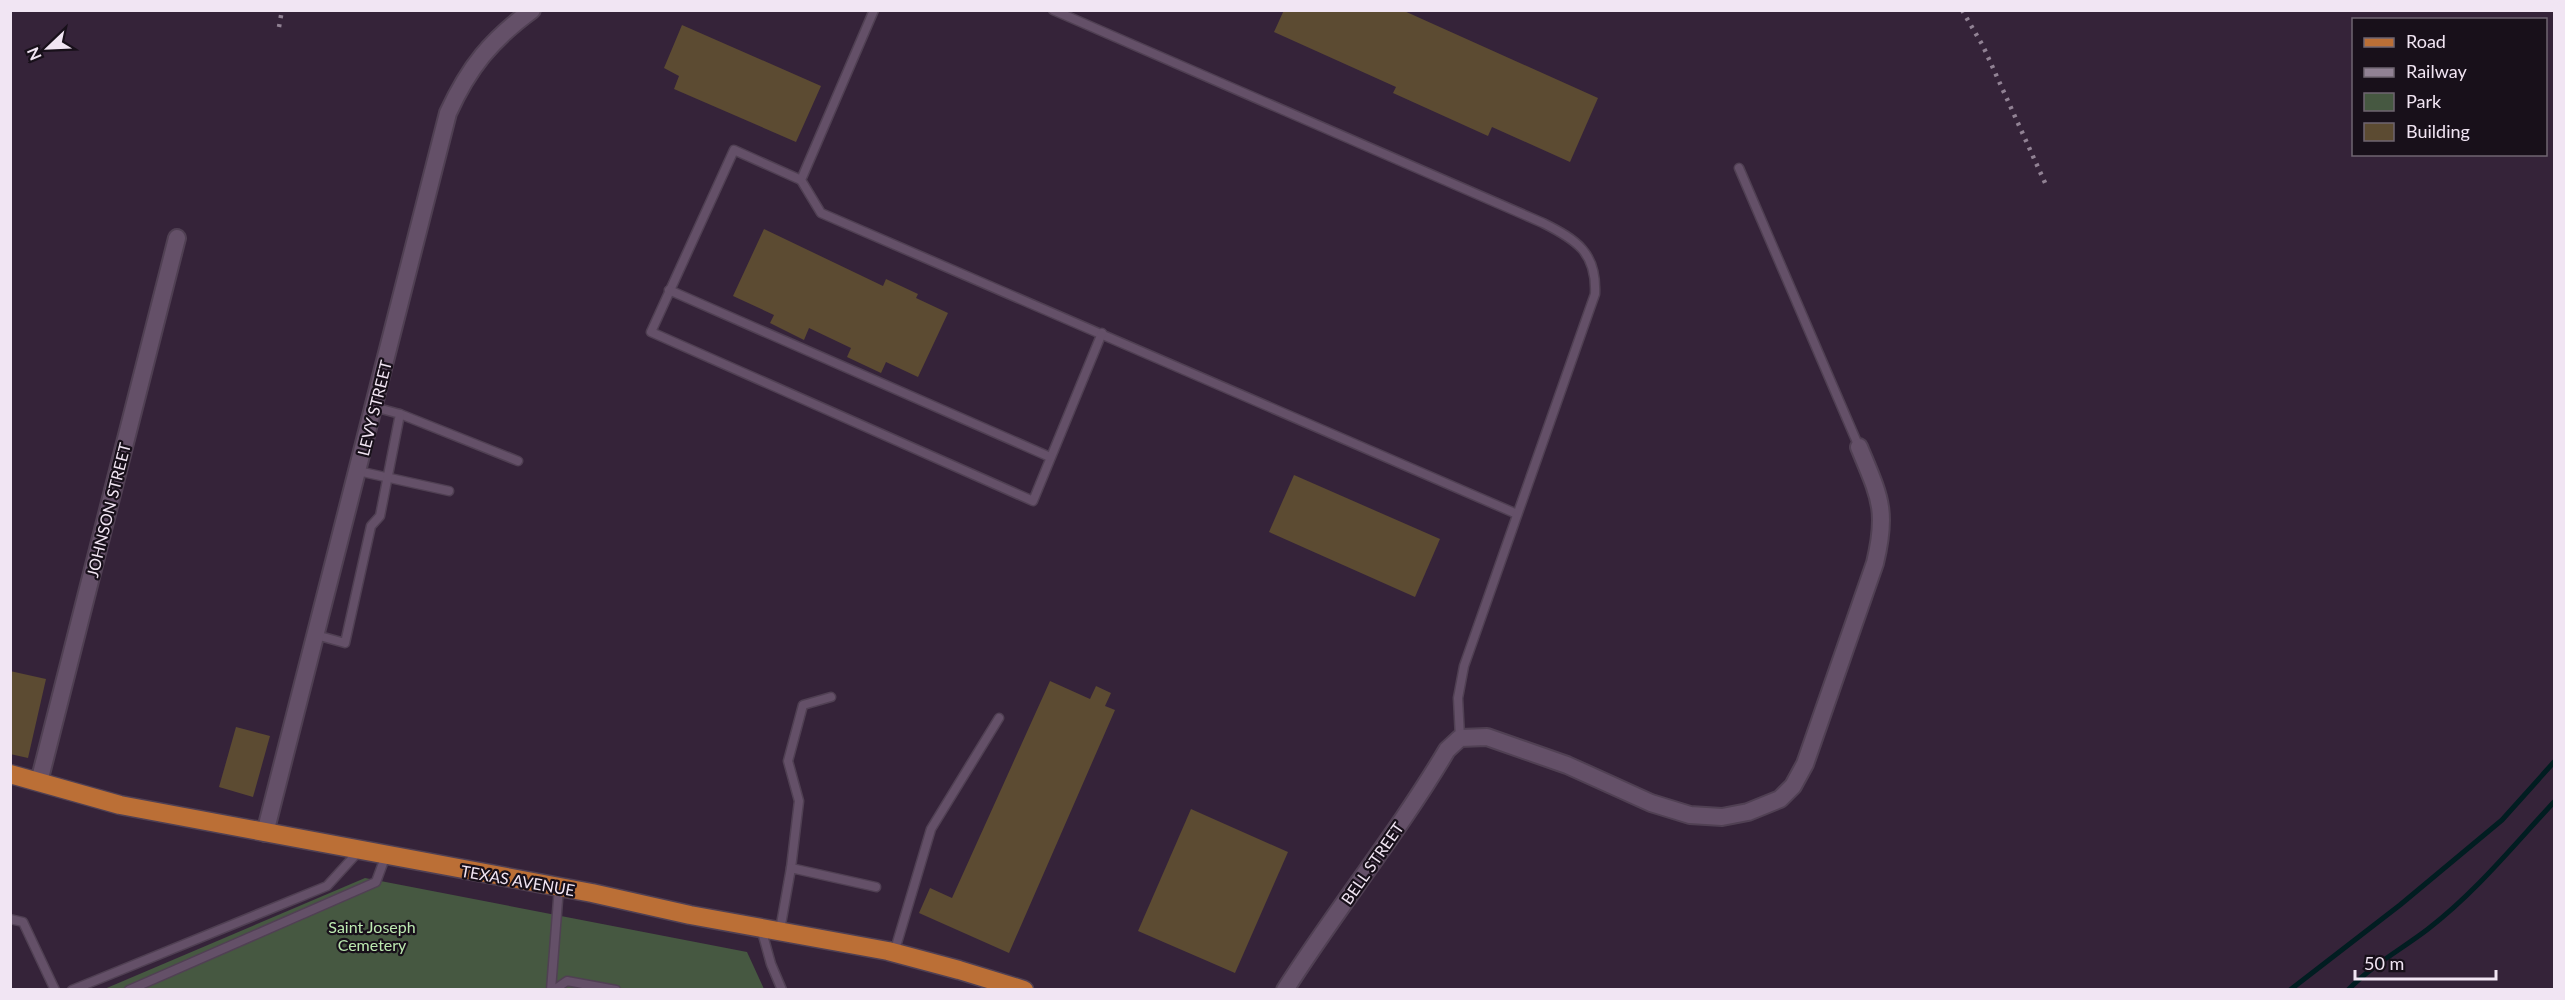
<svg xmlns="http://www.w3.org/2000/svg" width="2565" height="1000" viewBox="0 0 2565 1000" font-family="Lato,sans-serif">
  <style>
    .green { fill: #465841 }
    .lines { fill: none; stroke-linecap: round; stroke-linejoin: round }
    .stream { stroke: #011d21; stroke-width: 5 }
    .building { fill: #5c4b32 }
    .service-casing { stroke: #504053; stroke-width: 11 }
    .minor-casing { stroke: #504053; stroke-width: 20 }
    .primary-casing { stroke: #504053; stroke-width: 21 }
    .service { stroke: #645068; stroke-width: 8 }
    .minor { stroke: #645068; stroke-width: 16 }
    .primary { stroke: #bb6f36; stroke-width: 18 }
    .rail { stroke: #918294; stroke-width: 4.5; stroke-dasharray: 3 6; stroke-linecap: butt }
    .labels { text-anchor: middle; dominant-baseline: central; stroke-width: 4.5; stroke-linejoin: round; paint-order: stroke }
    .street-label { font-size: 16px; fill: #f1e5f3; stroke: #18101a }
    .park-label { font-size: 16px; fill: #bce9b0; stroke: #18101a }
  </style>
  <rect width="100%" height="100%" fill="#352339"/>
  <path class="green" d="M365 878 747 952 764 989 102 990Z"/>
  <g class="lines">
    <g class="stream">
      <path d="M2290 990 2400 905 2502 820 2554 762"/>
      <path d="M2348 990C2372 965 2402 949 2428 929 2476 892 2513 846 2554 802"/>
    </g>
  </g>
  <g class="building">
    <path d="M1284 10H1402L1598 98 1570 162 1492 127 1488 136 1393 93 1396 87 1274 32Z"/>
    <path d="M682 25 821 86 796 142 674 89 679 76 664 68Z"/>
    <path d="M764 229 883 286 886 279 918 294 916 298 948 313 918 377 886 362 881 373 847 357 851 348 809 328 804 340 770 323 774 315 733 296Z"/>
    <path d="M1294 475 1440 539 1415 597 1269 532Z"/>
    <path d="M10 671 46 679 28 758 10 754Z"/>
    <path d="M1050 681 1090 699 1096 686 1111 693 1105 706 1115 710 1009 953 919 913 930 888 952 898Z"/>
    <path d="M236 727 270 736 253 797 219 787Z"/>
    <path d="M1191 809 1288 852 1235 973 1138 931Z"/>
  </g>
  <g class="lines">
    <defs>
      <g id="service">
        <path d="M874 10 801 180 821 213 1517 514"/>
        <path d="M1053 10 1543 223C1577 240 1597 253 1595 294L1464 666 1458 698 1460 738"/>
        <path d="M1739 168 1859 447"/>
        <path d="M801 180 734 150 651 332 1033 501 1102 333"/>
        <path d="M669 290 1050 457"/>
        <path d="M400 414 518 461"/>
        <path d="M358 471 449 491"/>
        <path d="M316 635 345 643 371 526 380 516 400 414 374 407"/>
        <path d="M791 868 799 801 788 761 803 705 831 697"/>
        <path d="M10 919 23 922 55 990"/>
        <path d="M761 928 771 964 782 990"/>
        <path d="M780 930 791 868 876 887"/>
        <path d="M894 953 931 829 999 718"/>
        <path d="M72 990 327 886 359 851"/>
        <path d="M129 990 376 882 386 855"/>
        <path d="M551 990 559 887"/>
        <path d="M554 990 567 981 616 990"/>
      </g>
      <g id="minor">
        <path d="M39 782 177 238"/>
        <path d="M265 833 448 113C469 67 491 40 532 10"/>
        <path d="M1285 990C1337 908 1398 833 1447 750L1460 738 1487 737 1567 765 1651 803 1690 815 1722 817 1748 812 1780 799 1793 786 1805 764 1875 563C1888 509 1879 496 1859 447"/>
      </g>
      <path id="primary" d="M10 774 120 805 592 893 690 915 888 951 959 970 1024 990"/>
    </defs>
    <use href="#service" class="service-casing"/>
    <use href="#minor" class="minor-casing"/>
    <use href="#primary" class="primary-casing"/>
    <use href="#service" class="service"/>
    <use href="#minor" class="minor"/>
    <use href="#primary" class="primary"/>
    <g class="rail">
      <path d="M1962 10 1983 46 2046 185"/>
      <path d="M279 27 282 10"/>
    </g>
  </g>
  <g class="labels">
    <g class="street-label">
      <text transform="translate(374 408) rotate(-76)">LEVY STREET</text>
      <text transform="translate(108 510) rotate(-76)">JOHNSON STREET</text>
      <text transform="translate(1372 863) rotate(-55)">BELL STREET</text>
      <text transform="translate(518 880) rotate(10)">TEXAS AVENUE</text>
    </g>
    <g class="park-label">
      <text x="372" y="926">Saint Joseph<tspan x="372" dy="18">Cemetery</tspan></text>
    </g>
  </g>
  <rect width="2565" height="1000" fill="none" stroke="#f1e5f3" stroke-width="24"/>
  <rect x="2352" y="18" width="195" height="138" fill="#18101a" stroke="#6f6571" stroke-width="1.5"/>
  <rect x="2364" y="38" width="30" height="9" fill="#bb6f36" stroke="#6f6571" stroke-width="1.5"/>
  <text x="2406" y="48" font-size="18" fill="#f1e5f3">Road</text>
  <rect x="2364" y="68" width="30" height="9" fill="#918294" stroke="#6f6571" stroke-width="1.5"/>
  <text x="2406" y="78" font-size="18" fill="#f1e5f3">Railway</text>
  <rect x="2364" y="93" width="30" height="18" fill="#465841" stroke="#6f6571" stroke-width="1.5"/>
  <text x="2406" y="108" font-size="18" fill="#f1e5f3">Park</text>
  <rect x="2364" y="123" width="30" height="18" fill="#5c4b32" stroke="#6f6571" stroke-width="1.5"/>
  <text x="2406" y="138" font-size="18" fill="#f1e5f3">Building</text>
  <g transform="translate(48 48) rotate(247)" stroke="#18101a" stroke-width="4.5" paint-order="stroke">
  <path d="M0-4.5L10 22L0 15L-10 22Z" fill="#f1e5f3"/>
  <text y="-9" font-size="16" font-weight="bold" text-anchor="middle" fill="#f1e5f3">N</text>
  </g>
  <path d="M2355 970v9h141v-9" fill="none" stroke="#f1e5f3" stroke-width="3"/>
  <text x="2364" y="970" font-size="18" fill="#f1e5f3" stroke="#18101a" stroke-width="4.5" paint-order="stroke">50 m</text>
</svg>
